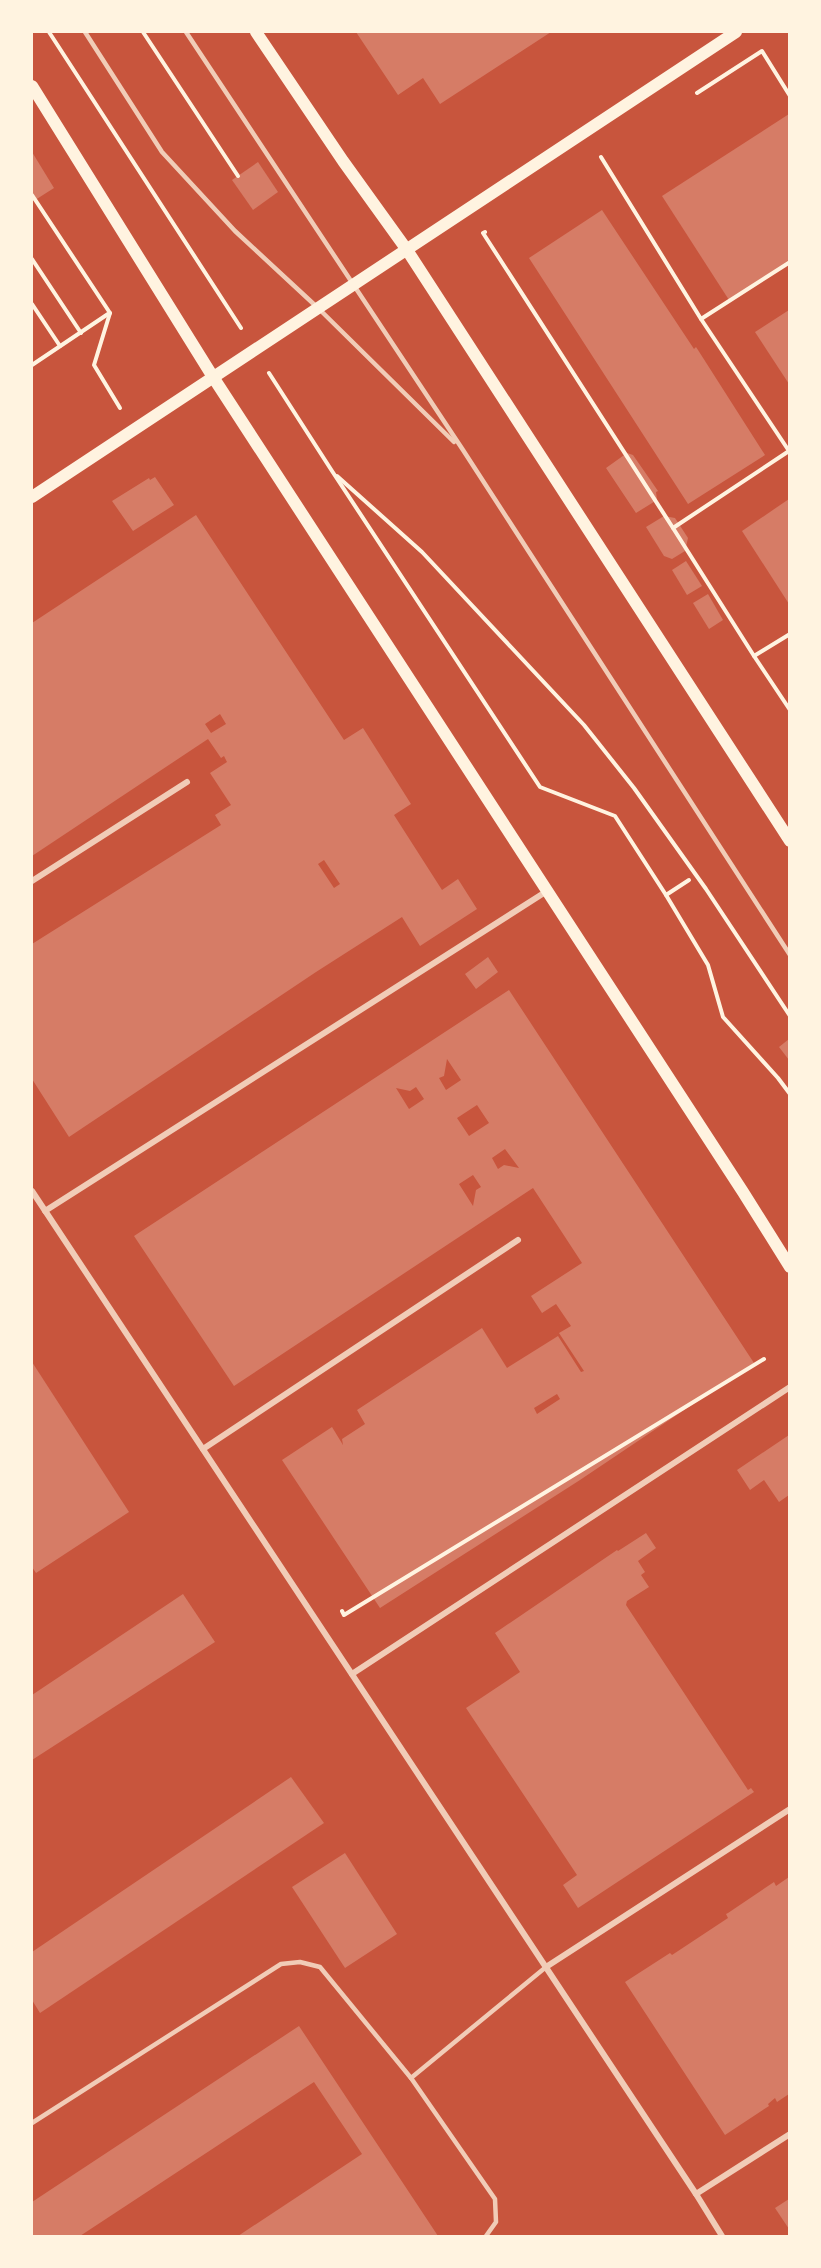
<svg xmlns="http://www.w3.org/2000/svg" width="821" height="2268" font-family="'Nunito Sans',sans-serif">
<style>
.building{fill:#d67c66;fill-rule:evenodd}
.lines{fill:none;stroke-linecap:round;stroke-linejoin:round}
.path{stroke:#fff3e0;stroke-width:4}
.service{stroke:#f1ccb7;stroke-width:4.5}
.minor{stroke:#f1ccb7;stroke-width:6}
.secondary{stroke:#fff3e0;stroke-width:12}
</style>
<rect width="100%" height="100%" fill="#c8553d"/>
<g class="building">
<path d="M 356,32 L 551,32 L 440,104 L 423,78 L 398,95 Z"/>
<path d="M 789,114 L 789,260 L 729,300 L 662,196 Z"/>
<path d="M 32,152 L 54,188 L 32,202 Z"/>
<path d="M 258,162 L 278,192 L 253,210 L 232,180 Z"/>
<path d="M 602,210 L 694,349 L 696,347 L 698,350 L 765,455 L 688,504 L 529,258 Z"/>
<path d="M 789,310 L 789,384 L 755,332 Z"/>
<path d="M 627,453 L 633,455 L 658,491 L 656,492 L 657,500 L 636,513 L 606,468 Z"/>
<path d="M 155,477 L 174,505 L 133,531 L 112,501 L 149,478 L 150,480 Z"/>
<path d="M 789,499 L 789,604 L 742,531 Z"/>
<path d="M 196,515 L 344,740 L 363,728 L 411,804 L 394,815 L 442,890 L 458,879 L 477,909 L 420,946 L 402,917 L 316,972 L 69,1137 L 32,1079 L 32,944 L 221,825 L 215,815 L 231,805 L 210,773 L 227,762 L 224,756 L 221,758 L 208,739 L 32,856 L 32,623 ZM 220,714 L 226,724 L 211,733 L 205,724 ZM 324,860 L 340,884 L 334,888 L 318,864 Z"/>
<path d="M 664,516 L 675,518 L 688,538 L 685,551 L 672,559 L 664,556 L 646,527 Z"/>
<path d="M 686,561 L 702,586 L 687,595 L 672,570 Z"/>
<path d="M 708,594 L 723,620 L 709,629 L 693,603 Z"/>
<path d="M 488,957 L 498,972 L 476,989 L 465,974 Z"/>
<path d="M 509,990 L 754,1363 L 580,1480 L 380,1608 L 282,1460 L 332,1427 L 343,1445 L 342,1439 L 365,1424 L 357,1410 L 482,1328 L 507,1368 L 558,1336 L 581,1372 L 584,1371 L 559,1333 L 571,1326 L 556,1304 L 542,1313 L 531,1296 L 582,1263 L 533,1188 L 234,1386 L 134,1236 ZM 447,1059 L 461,1080 L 446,1090 L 439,1078 L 444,1076 ZM 416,1087 L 424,1099 L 409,1109 L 396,1088 L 410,1091 ZM 477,1105 L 489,1123 L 469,1136 L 457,1118 ZM 505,1149 L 519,1168 L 504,1165 L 498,1169 L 492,1158 ZM 473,1175 L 481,1187 L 476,1190 L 473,1206 L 459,1184 ZM 557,1394 L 560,1399 L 537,1414 L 534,1408 Z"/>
<path d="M 789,1039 L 789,1060 L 779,1047 Z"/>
<path d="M 32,1362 L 129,1512 L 36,1573 L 32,1567 Z"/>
<path d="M 789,1435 L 789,1495 L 779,1502 L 764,1480 L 750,1490 L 737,1470 Z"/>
<path d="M 646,1533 L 656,1548 L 638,1561 L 645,1572 L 641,1575 L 649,1587 L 627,1601 L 626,1605 L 748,1790 L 751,1788 L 754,1792 L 578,1908 L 563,1885 L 577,1875 L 466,1708 L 520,1672 L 495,1633 L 617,1550 L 618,1551 Z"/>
<path d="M 183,1594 L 215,1642 L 32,1760 L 32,1695 Z"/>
<path d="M 291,1777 L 324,1823 L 40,2013 L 32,2000 L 32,1952 Z"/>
<path d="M 345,1853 L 397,1934 L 345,1968 L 292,1887 Z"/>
<path d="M 789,1877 L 789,2094 L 777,2102 L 775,2098 L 768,2104 L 769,2106 L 725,2135 L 625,1982 L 670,1953 L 672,1955 L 728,1918 L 726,1914 L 728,1913 L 774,1882 L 776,1886 Z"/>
<path d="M 299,2026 L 438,2236 L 238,2236 L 362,2154 L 314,2082 L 80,2236 L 32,2236 L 32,2202 Z"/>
<path d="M 789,2199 L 789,2229 L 775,2208 Z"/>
</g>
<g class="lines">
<g class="path">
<path d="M 49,32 L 241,328"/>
<path d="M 143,32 L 238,176"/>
<path d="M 697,93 L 762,51 L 790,96"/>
<path d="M 601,157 L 701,319 L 789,451"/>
<path d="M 32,195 L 110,313"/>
<path d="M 485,232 L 483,233 L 673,528"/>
<path d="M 32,259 L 81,333"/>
<path d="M 32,304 L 60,346"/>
<path d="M 110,313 L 94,365 L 120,408"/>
<path d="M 701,319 L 790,262"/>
<path d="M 32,365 L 108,314"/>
<path d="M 269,373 L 332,471 L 540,787 L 615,816 L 666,895 L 708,965 L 723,1017 L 778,1078 L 790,1094"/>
<path d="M 337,476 L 422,552 L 584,725 L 634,788 L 706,889 L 790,1016"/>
<path d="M 790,634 L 754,656 L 790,710"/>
<path d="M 754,656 L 673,528 L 789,451"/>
<path d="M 666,895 L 689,880"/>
<path d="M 342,1611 L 344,1615 L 764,1359"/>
</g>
<g class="service">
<path d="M 85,32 L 162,152 L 235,231 L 318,308 L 454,442"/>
<path d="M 186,32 L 463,450 L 790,955"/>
<path d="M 411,2078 L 546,1967"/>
<path d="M 32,2123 L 281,1964 L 300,1962 L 320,1967 L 411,2078 L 495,2199 L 496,2222 L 486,2236"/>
</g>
<g class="minor">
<path d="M 32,881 L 187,782"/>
<path d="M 32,1191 L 696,2194 L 722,2236"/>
<path d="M 45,1211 L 547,891"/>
<path d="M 203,1449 L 518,1240"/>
<path d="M 352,1674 L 790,1387"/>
<path d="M 546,1967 L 790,1809"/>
<path d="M 696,2194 L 790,2134"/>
</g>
<g class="secondary">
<path d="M 256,32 L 343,161 L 407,250 L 790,841"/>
<path d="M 32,86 L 213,377 L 743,1192 L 790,1267"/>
<path d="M 32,497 L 736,32"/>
</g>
</g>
<rect width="821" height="2268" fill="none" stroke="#fff3e0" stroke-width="66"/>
</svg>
